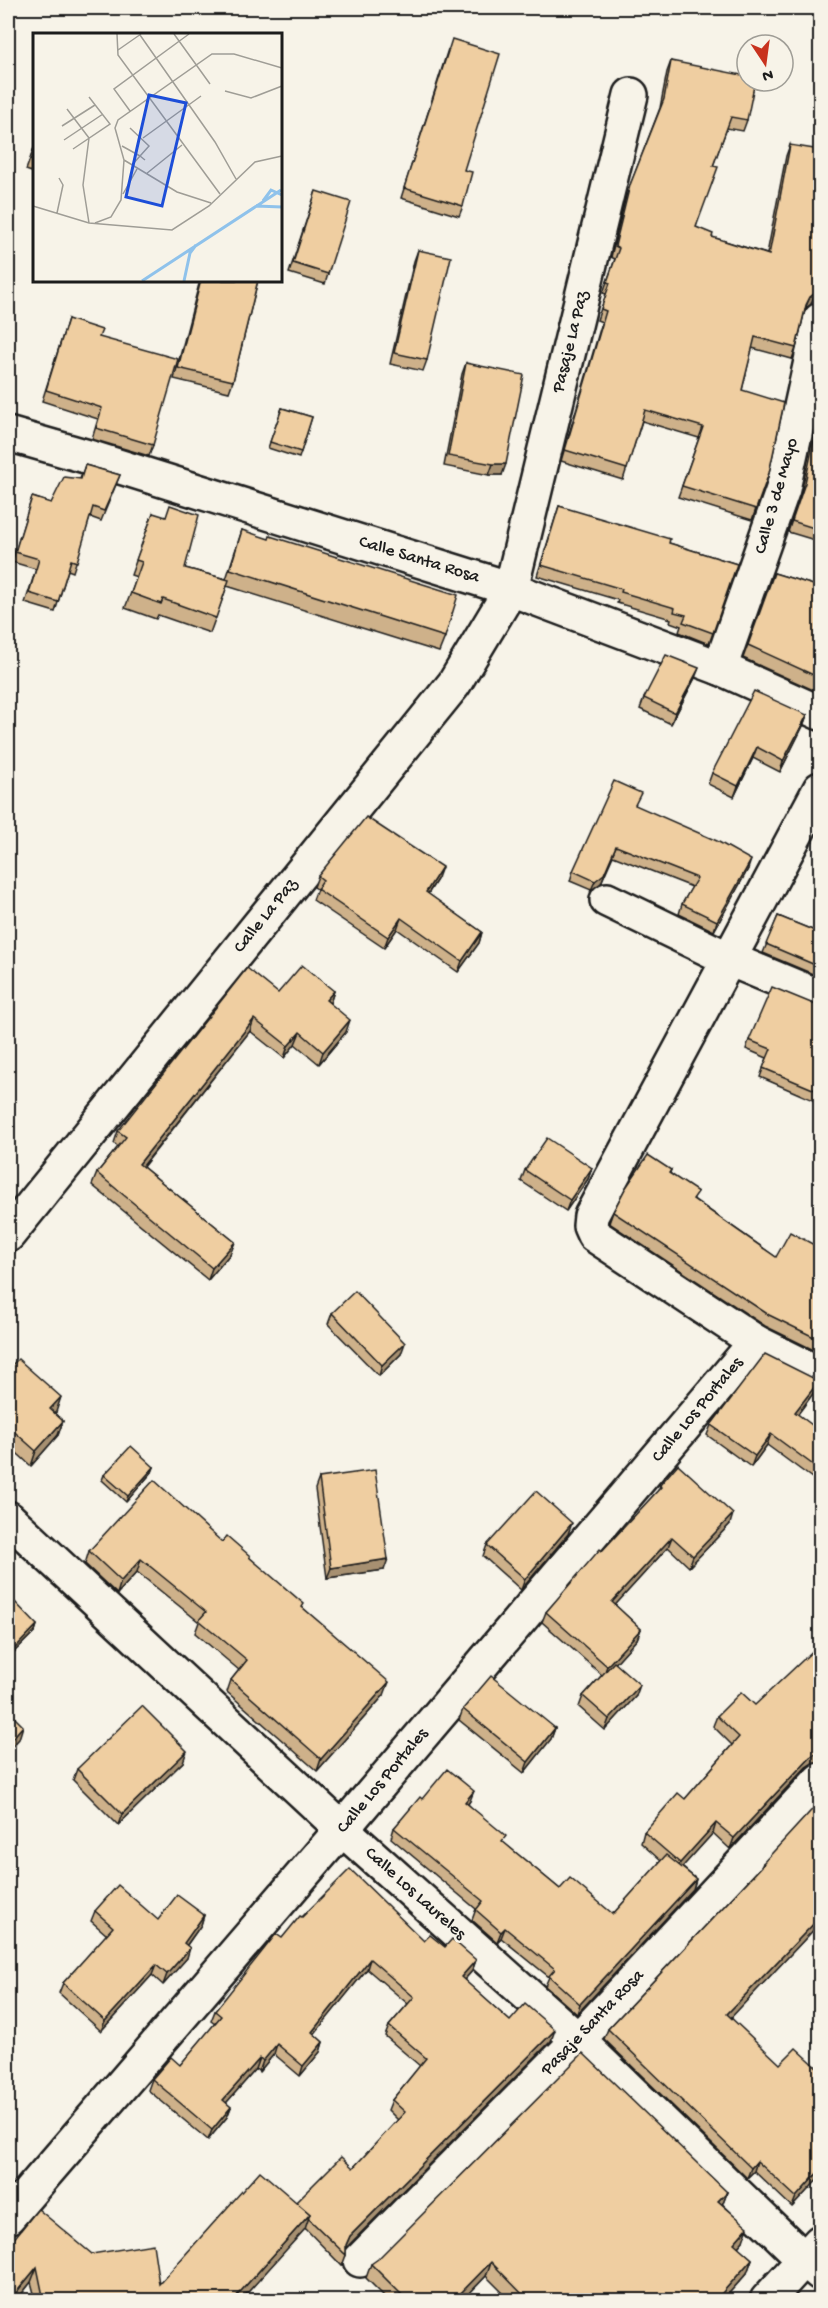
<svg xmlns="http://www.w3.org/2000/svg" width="828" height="2308" font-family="'Gochi Hand',sans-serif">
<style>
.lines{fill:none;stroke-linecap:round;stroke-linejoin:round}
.minor-casing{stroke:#1c1c1c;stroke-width:38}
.minor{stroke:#f7f3e8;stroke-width:33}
.wall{fill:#ceb18a;stroke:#1c1c1c;stroke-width:1.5}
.shaded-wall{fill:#a79071;stroke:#1c1c1c;stroke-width:1.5}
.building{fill:#efcea1;stroke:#1c1c1c;stroke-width:1.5}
.labels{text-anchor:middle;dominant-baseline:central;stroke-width:5;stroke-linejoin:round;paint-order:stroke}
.street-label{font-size:18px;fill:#1c1c1c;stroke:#f7f3e8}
.inset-river{fill:none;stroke:#8fc2eb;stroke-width:3}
.inset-road{fill:none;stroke:#9f9d96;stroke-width:1.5}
.view{fill:#1d4ed8;fill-opacity:0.15;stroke:#1d4ed8;stroke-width:3}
.inset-edge{fill:none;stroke:#1c1c1c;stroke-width:3}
</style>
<rect width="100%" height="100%" fill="#f7f3e8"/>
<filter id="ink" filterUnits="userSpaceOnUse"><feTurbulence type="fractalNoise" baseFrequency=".0167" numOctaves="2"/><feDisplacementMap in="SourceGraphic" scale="12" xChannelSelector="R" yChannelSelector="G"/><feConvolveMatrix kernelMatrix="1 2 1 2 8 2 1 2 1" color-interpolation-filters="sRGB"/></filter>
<g filter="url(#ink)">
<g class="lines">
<g class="minor-casing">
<g id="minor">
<path d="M 8,434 L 92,458 L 511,589 L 720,668 L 820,713"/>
<path d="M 720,668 L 783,489 L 820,320"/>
<path d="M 607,900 L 729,959 L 820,789"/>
<path d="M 820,997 L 729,959 L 591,1216 L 590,1226 L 594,1235 L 756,1342 L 820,1374"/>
<path d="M 8,1235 L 454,684 L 511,589 L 631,95"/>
<path d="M 8,1518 L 342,1829 L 578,2040 L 804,2259 L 820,2273"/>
<path d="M 8,2217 L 342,1829 L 756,1342"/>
<path d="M 360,2260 L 578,2040 L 820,1780"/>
<path d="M 767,2300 L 820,2242"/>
</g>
</g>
<use href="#minor" class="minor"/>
</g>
<g class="wall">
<path d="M 448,49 L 464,170 L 463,206 L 459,216 L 401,198 Z"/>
<path d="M 671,61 L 747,120 L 743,131 L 727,128 L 713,166 L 696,227 L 712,237 L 767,254 L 786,156 L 790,145 L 815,293 L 811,304 L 806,308 L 805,310 L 796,348 L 792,359 L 752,348 L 742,390 L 769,473 L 752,520 L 678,497 L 699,438 L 642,421 L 623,480 L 561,461 L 602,322 L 597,320 L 606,294 L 603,293 L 615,259 L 611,257 L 626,196 L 660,108 L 667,72 Z"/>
<path d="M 34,148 L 34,173 L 26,170 Z"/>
<path d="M 316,191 L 328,274 L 325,284 L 289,273 Z"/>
<path d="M 418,250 L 427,360 L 423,371 L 390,364 L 414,261 Z"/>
<path d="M 200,280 L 258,280 L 233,381 L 229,392 L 174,379 Z"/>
<path d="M 68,319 L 153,445 L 149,456 L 92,439 L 98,419 L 42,401 Z"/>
<path d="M 466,363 L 502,475 L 489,475 L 444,466 L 462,374 Z"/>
<path d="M 820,405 L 820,534 L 818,541 L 788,532 L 801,493 Z"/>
<path d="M 282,408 L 312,417 L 299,458 L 268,448 Z"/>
<path d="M 85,465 L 120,475 L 101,521 L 90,517 L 73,572 L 68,570 L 55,612 L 25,603 L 36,569 L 12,562 L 32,497 L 51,503 L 80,479 Z"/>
<path d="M 559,506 L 669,543 L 737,564 L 709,644 L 679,632 L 681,626 L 670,622 L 671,619 L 617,603 L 618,600 L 537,576 Z"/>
<path d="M 153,513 L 185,568 L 226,579 L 242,530 L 445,637 L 439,652 L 227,586 L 210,633 L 158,615 L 156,619 L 125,608 L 137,577 L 131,575 Z"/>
<path d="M 774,573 L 820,587 L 820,693 L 743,658 Z"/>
<path d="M 695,678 L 671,724 L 640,709 L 644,698 Z"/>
<path d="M 807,715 L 803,726 L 780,772 L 753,758 L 734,797 L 708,784 L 712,773 Z"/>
<path d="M 636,806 L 748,869 L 714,931 L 679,914 L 682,904 L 692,887 L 613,856 L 601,883 L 591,890 L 570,881 L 573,871 Z"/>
<path d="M 318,876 L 438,878 L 428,894 L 482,932 L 479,943 L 458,972 L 397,929 L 384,948 L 313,900 L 317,889 L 314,887 Z"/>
<path d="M 778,916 L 820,933 L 820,977 L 763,953 Z"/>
<path d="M 334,991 L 330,1003 L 346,1032 L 319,1064 L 295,1044 L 284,1058 L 250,1031 L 143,1167 L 235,1242 L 230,1254 L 208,1280 L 92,1185 L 97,1173 L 118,1147 L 114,1143 L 118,1131 L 278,993 Z"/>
<path d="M 816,1005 L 820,1006 L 820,1103 L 760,1077 L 767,1058 L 746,1049 L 749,1040 Z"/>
<path d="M 592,1168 L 588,1179 L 566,1211 L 521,1181 L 525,1170 Z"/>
<path d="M 671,1170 L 670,1173 L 695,1200 L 776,1257 L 818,1247 L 820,1243 L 820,1353 L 765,1326 L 609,1223 L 613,1212 Z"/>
<path d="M 332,1313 L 401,1354 L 379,1376 L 328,1324 Z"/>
<path d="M 8,1363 L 56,1412 L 54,1413 L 63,1421 L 58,1435 L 31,1466 L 8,1445 Z"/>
<path d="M 815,1391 L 798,1414 L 820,1466 L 812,1478 L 767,1445 L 751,1467 L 707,1435 L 711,1425 Z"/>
<path d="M 154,1467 L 152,1472 L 126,1502 L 102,1480 L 104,1475 Z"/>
<path d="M 319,1478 L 384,1570 L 327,1578 L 315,1489 Z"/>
<path d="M 660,1485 L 730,1524 L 689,1567 L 668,1547 L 615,1605 L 641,1629 L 637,1639 L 615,1663 L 636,1696 L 605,1730 L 579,1707 L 583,1696 L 602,1675 L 542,1622 L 546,1612 L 658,1491 Z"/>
<path d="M 568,1534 L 521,1590 L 483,1556 L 487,1545 Z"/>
<path d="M 222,1542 L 250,1556 L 249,1557 L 303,1608 L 384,1695 L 317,1771 L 227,1692 L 231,1680 L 239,1670 L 195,1633 L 199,1622 L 137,1572 L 117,1594 L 85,1564 L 89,1551 Z"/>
<path d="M 8,1608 L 37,1625 L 35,1631 L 12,1654 L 8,1650 Z"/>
<path d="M 463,1709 L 555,1728 L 551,1739 L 524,1773 L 459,1720 Z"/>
<path d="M 717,1716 L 814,1762 L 806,1767 L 730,1849 L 713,1833 L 682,1867 L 696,1879 L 693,1889 L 577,2014 L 545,1986 L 549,1977 L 501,1938 L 497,1942 L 472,1920 L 476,1909 L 391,1838 L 394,1828 L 422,1799 L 470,1801 L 468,1804 L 504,1843 L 560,1889 L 613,1914 L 661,1861 L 641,1843 L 644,1832 L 685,1799 L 732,1745 L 713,1726 Z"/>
<path d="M 183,1762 L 118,1825 L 73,1780 L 77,1769 Z"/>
<path d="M 763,1863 L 820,1923 L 731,2017 L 820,2177 L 792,2207 L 754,2171 L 747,2178 L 604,2039 L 608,2029 L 761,1867 Z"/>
<path d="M 95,1911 L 158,1920 L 204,1915 L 201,1925 L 187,1945 L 187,1958 L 163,1985 L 152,1975 L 101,2031 L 59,1993 L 63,1983 L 107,1935 L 91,1921 Z"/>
<path d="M 302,1917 L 424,1941 L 445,1947 L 476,1960 L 472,1971 L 464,1980 L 510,2021 L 551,2041 L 347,2247 L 346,2249 L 346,2255 L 342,2266 L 305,2228 L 240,2301 L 36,2301 L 31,2282 L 16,2301 L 8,2301 L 8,2246 L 92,2254 L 159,2284 L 353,2168 L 398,2120 L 388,2110 L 392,2100 L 420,2066 L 385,2036 L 389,2026 L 408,2004 L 367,1969 L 314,2034 L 323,2042 L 320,2052 L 300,2076 L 274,2054 L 259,2072 L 256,2069 L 226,2103 L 231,2107 L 227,2117 L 208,2140 L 148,2090 L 152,2079 L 180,2065 L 215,2024 L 211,2021 L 215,2011 Z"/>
<path d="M 727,2192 L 722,2205 L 743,2241 L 738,2247 L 752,2259 L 747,2273 L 722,2301 L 511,2301 L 486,2276 L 462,2301 L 389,2301 L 366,2278 L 371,2264 Z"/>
</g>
<g class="shaded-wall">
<path d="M 815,293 L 811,304 L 806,308 L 802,316 L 810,297 Z"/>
<path d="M 493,464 L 506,464 L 502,475 L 489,475 Z"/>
<path d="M 699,668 L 695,678 L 671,724 L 675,713 Z"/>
<path d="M 807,715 L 803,726 L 780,772 L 783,761 Z"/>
<path d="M 757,747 L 753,758 L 734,797 L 738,786 Z"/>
<path d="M 616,846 L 601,883 L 591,890 L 595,881 Z"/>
<path d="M 751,860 L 748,869 L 714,931 L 717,921 Z"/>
<path d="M 442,867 L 438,878 L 422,903 L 426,892 Z"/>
<path d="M 401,918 L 397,929 L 384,948 L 388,937 Z"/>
<path d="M 482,932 L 479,943 L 458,972 L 462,961 Z"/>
<path d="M 334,991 L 330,1003 L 326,1000 Z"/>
<path d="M 254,1019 L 250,1031 L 135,1176 L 139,1164 Z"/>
<path d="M 350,1020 L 346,1032 L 319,1064 L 323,1052 Z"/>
<path d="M 300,1032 L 295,1044 L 284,1058 L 288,1046 Z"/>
<path d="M 592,1168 L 588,1179 L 566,1211 L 570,1200 Z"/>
<path d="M 235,1242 L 230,1254 L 208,1280 L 212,1268 Z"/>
<path d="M 405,1343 L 401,1354 L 379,1376 L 382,1365 Z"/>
<path d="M 819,1381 L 815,1391 L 791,1423 L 795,1412 Z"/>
<path d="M 61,1397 L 56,1412 L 45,1424 L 50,1409 Z"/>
<path d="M 63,1421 L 58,1435 L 31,1466 L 36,1451 Z"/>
<path d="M 771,1434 L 767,1445 L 751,1467 L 755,1456 Z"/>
<path d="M 820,1461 L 820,1466 L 812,1478 L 816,1467 Z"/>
<path d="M 154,1467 L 152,1472 L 126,1502 L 128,1496 Z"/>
<path d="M 733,1514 L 730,1524 L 689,1567 L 693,1556 Z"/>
<path d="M 572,1523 L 568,1534 L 521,1590 L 525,1579 Z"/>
<path d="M 672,1537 L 668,1547 L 608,1613 L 612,1602 Z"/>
<path d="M 141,1559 L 137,1572 L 117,1594 L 121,1581 Z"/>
<path d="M 388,1559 L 384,1570 L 327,1578 L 331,1568 Z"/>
<path d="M 37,1625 L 35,1631 L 12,1654 L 14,1649 Z"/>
<path d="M 641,1629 L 637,1639 L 603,1677 L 607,1666 Z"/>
<path d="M 389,1682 L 384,1695 L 317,1771 L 321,1759 Z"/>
<path d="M 640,1685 L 636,1696 L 605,1730 L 609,1719 Z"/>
<path d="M 23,1726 L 19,1739 L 8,1751 L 8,1743 Z"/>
<path d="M 555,1728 L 551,1739 L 524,1773 L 528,1762 Z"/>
<path d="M 187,1751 L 183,1762 L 118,1825 L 122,1814 Z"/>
<path d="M 818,1752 L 820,1752 L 820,1762 L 814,1762 L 806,1767 L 730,1849 L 734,1838 L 810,1757 Z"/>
<path d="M 474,1791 L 470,1801 L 462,1812 L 465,1802 Z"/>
<path d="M 716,1823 L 713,1833 L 676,1874 L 680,1863 Z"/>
<path d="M 696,1879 L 693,1889 L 577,2014 L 580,2004 Z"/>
<path d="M 204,1915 L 201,1925 L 181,1953 L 184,1943 Z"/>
<path d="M 820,1917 L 820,1923 L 724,2025 L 727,2014 Z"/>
<path d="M 505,1928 L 501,1938 L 497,1942 L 501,1932 Z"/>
<path d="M 190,1948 L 187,1958 L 163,1985 L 167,1974 Z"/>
<path d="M 370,1959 L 367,1969 L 308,2042 L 312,2032 Z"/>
<path d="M 476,1960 L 472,1971 L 457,1988 L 461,1977 Z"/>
<path d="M 156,1965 L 152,1975 L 101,2031 L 105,2021 Z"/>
<path d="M 555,2030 L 551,2041 L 347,2247 L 343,2253 L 346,2245 L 350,2236 Z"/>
<path d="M 323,2042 L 320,2052 L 300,2076 L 303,2066 Z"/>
<path d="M 277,2044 L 274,2054 L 259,2072 L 263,2061 Z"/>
<path d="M 260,2058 L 256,2069 L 219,2111 L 223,2100 Z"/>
<path d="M 231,2107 L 227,2117 L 208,2140 L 212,2130 Z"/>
<path d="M 757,2161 L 754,2171 L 747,2178 L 751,2168 Z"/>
<path d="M 820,2170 L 820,2177 L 792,2207 L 796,2197 Z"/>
<path d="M 727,2192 L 722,2205 L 718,2201 Z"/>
<path d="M 310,2214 L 305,2229 L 240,2301 L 232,2301 Z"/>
<path d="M 748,2227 L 743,2241 L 729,2257 L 734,2243 Z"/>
<path d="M 752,2259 L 747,2273 L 722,2301 L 715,2301 Z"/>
<path d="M 491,2262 L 486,2276 L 462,2301 L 453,2301 Z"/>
<path d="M 37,2267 L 31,2282 L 16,2301 L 12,2301 L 14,2295 Z"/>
</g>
<g class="building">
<path d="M 452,39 L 500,54 L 464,170 L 472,172 L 463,206 L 404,188 Z"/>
<path d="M 671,61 L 747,76 L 747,81 L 755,81 L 747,120 L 731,117 L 713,166 L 718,167 L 696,227 L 713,234 L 712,237 L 769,255 L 790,145 L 820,150 L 820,275 L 815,293 L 810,297 L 806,305 L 796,348 L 755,337 L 742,390 L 784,403 L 769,473 L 756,509 L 682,486 L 703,427 L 645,410 L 627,469 L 565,450 L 606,311 L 601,309 L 610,283 L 607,282 L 619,248 L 615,246 L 630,185 L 664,99 Z"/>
<path d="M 34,148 L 34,161 L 30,160 Z"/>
<path d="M 316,191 L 351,202 L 328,274 L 293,263 Z"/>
<path d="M 418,250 L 451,257 L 427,360 L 394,353 Z"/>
<path d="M 201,280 L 258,280 L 233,381 L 178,368 Z"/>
<path d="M 68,319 L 102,330 L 99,337 L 178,359 L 153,445 L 96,428 L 102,408 L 46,390 Z"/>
<path d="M 466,363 L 524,375 L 506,464 L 493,464 L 448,456 Z"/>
<path d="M 282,408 L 312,417 L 301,452 L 270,442 Z"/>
<path d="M 820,412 L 820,530 L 792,521 L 805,483 Z"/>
<path d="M 85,465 L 120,475 L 104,511 L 93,507 L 77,562 L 71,560 L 58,602 L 29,593 L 39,559 L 15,552 L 32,497 L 51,503 L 64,477 L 81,479 Z"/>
<path d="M 170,505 L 199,515 L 185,568 L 229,580 L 216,618 L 163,599 L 161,604 L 131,593 L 142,562 L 136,560 L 153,513 L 166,517 Z"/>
<path d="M 559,506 L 670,539 L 669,543 L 737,564 L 713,633 L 683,622 L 686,615 L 674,612 L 675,608 L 621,592 L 622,589 L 541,565 Z"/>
<path d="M 242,530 L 269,539 L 270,536 L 458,595 L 445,637 L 230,569 Z"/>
<path d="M 774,573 L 820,587 L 820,678 L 748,645 Z"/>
<path d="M 666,655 L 699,668 L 675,713 L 644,698 Z"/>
<path d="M 754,691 L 807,715 L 783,761 L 757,747 L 738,786 L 712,773 Z"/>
<path d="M 614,781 L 641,793 L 635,805 L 717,841 L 751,860 L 717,921 L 682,904 L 697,878 L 616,846 L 604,874 L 595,881 L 573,871 Z"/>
<path d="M 366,817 L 442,867 L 426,892 L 482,932 L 462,961 L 401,918 L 388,937 L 317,889 L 323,880 L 318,876 Z"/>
<path d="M 778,916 L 820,933 L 820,967 L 766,944 Z"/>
<path d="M 302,965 L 334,991 L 326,1000 L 350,1020 L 323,1052 L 300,1032 L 288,1046 L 254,1019 L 139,1164 L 235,1242 L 212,1268 L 97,1173 L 126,1137 L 118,1131 L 247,968 L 278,993 Z"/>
<path d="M 772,987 L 816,1005 L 820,1006 L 820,1092 L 763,1068 L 771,1049 L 749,1040 Z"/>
<path d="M 547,1138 L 592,1168 L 570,1200 L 525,1170 Z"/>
<path d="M 648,1155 L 671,1170 L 669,1173 L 698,1192 L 693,1199 L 776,1257 L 790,1232 L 818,1247 L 820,1243 L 820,1340 L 769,1315 L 613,1212 L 625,1189 Z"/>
<path d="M 355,1291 L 405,1343 L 382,1365 L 332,1313 Z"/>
<path d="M 765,1354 L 819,1381 L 795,1412 L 820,1431 L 820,1461 L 816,1467 L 771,1434 L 755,1456 L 711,1425 Z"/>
<path d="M 18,1359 L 61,1397 L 50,1409 L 63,1421 L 36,1451 L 8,1426 L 8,1363 L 11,1366 Z"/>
<path d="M 131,1446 L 154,1467 L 128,1496 L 104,1475 Z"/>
<path d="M 678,1464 L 733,1514 L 693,1556 L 672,1537 L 612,1602 L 641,1629 L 607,1666 L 546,1612 L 600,1549 L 602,1551 L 661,1487 L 660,1485 Z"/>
<path d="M 375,1470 L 388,1559 L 331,1568 L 319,1478 Z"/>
<path d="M 154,1480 L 222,1542 L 227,1536 L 250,1556 L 249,1557 L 304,1604 L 302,1607 L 389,1682 L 321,1759 L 231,1680 L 247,1660 L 199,1620 L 206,1612 L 141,1559 L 121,1581 L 89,1551 Z"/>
<path d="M 536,1491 L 572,1523 L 525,1579 L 487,1545 Z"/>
<path d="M 14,1601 L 37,1625 L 14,1649 L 8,1642 L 8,1608 Z"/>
<path d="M 820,1644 L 820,1752 L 818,1752 L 810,1757 L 734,1838 L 716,1823 L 680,1863 L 644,1832 L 678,1793 L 685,1799 L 739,1737 L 717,1716 L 741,1692 L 755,1705 Z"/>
<path d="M 614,1662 L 640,1685 L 609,1719 L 583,1696 Z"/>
<path d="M 491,1676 L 555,1728 L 528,1762 L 463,1709 Z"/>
<path d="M 142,1706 L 187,1751 L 122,1814 L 77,1769 Z"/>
<path d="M 8,1711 L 23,1726 L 8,1743 Z"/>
<path d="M 447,1769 L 474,1791 L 465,1802 L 506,1836 L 502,1841 L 560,1889 L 570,1878 L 613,1914 L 666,1855 L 696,1879 L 580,2004 L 549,1976 L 555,1969 L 505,1928 L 501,1932 L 476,1910 L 483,1901 L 394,1828 L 420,1797 L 422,1799 Z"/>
<path d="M 820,1801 L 820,1917 L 727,2014 L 780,2064 L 796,2048 L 820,2070 L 820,2170 L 796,2197 L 757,2161 L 751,2168 L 608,2029 L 764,1864 L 763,1863 Z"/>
<path d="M 350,1869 L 424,1941 L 430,1935 L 445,1947 L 452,1939 L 476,1960 L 461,1977 L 510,2021 L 525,2004 L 555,2030 L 350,2236 L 346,2245 L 346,2255 L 308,2218 L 310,2214 L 296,2202 L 341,2157 L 353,2168 L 405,2112 L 392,2100 L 426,2058 L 389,2026 L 414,1997 L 370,1959 L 312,2032 L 323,2042 L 303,2066 L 277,2044 L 263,2061 L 260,2058 L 223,2100 L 231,2107 L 212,2130 L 152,2079 L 171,2057 L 180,2065 L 221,2016 L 215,2011 L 276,1934 L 282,1938 L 300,1916 L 302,1917 Z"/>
<path d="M 118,1885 L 158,1920 L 177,1895 L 204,1915 L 184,1943 L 190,1948 L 167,1974 L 156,1965 L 105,2021 L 63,1983 L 113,1927 L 95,1911 Z"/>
<path d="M 583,2053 L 727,2192 L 718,2201 L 748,2227 L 734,2243 L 752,2259 L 715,2301 L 529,2301 L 491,2262 L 453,2301 L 408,2301 L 371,2264 L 378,2259 Z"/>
<path d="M 260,2171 L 310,2214 L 232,2301 L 44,2301 L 37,2267 L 14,2295 L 8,2289 L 8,2246 L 38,2209 L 92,2254 L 153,2244 L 159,2284 Z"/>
</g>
</g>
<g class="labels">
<g class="street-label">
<text transform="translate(571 342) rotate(-76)">Pasaje La Paz</text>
<text transform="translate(777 496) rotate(-74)">Calle 3 de Mayo</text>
<text transform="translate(419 560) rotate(17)">Calle Santa Rosa</text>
<text transform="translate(266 916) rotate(-51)">Calle La Paz</text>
<text transform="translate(698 1410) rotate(-50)">Calle Los Portales</text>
<text transform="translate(383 1781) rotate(-50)">Calle Los Portales</text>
<text transform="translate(415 1894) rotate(42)">Calle Los Laureles</text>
<text transform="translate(593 2023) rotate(-46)">Pasaje Santa Rosa</text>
</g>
</g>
<g transform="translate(33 33)">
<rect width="249" height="249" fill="#f7f3e8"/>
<path class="inset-river" d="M 230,168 L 238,157 L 249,162M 223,173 L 249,174M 109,248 L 248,157M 151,248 L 157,220 L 163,212"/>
<path class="inset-road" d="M 84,1 L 85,22 L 187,161M 141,1 L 177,51M 107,2 L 182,109 L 203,146M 85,17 L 108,1M 192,58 L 218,65 L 249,53M 34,76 L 56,105M 97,78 L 81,56 L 156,1M 29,93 L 62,72M 110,105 L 168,63M 31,107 L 70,81M 89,113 L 107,123 L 116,113 L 97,95M 40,116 L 77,91 L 56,64M 91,127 L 144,159 L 178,170M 99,132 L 107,123 L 112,127M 113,141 L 149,112M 90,161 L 104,136M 0,173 L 56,190 L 139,197 L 176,173 L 222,129 L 249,123M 24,180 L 30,152 L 26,145M 56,190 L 50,152 L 56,105M 62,190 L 78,184 L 88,167 L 91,127 L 82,95 L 85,87 L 179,21 L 201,21 L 249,35"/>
<path class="view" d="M 116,62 L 153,70 L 129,173 L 93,164 Z"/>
<rect width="249" height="249" class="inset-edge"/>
</g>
<rect width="828" height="2308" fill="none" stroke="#f7f3e8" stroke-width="30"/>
<rect x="15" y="15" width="798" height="2278" fill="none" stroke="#1c1c1c" stroke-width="2" filter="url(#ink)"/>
<g transform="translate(765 63) rotate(167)"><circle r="28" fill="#f7f3e8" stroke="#9f9d96" stroke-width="1.5"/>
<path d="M0-4.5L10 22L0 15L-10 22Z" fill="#c8321e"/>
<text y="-9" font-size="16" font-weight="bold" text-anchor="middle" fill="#1c1c1c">N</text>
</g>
</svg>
